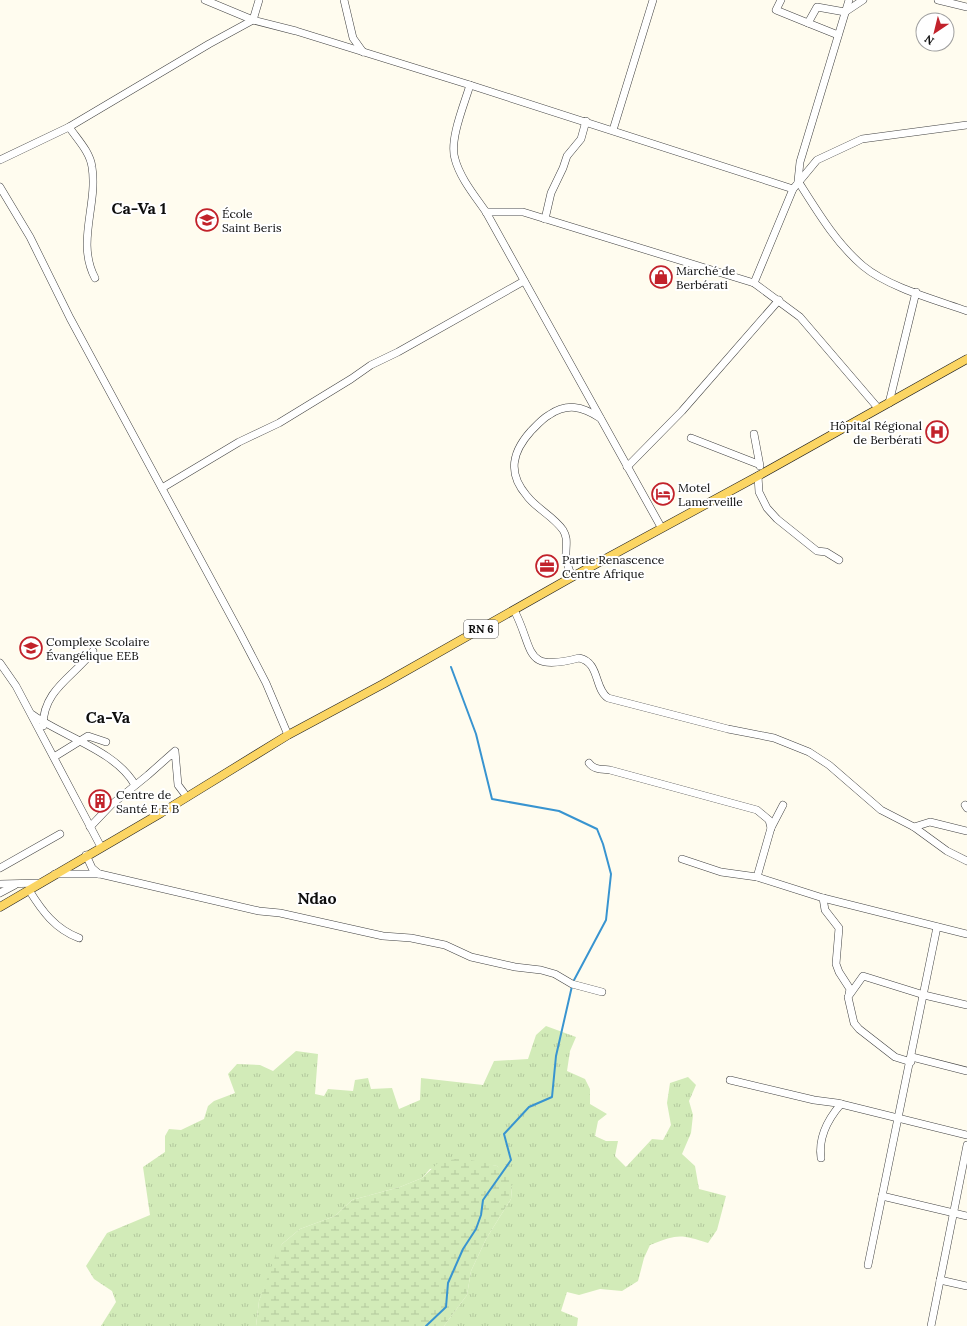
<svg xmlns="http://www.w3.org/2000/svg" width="967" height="1326" font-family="Lora,serif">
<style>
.grass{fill:url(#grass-tufts)}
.wetland{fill:url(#wetland-marsh)}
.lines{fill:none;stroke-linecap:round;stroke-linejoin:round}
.stream{stroke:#3894d0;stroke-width:2}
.minor-casing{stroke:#414141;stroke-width:8}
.major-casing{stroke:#1f1f1f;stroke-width:9}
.minor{stroke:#fff;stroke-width:7}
.major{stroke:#fbd563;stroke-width:8}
.labels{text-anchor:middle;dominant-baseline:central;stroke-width:4;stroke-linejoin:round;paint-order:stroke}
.shield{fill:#fff;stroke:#565656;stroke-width:1}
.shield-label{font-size:11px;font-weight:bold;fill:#0e0e0e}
.poi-label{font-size:12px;fill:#0e0e0e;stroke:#fff;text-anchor:start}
.district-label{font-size:16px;font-weight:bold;fill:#0e0e0e;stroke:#fff}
</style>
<defs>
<pattern id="grass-tufts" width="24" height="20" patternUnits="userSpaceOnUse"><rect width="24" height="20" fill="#d2ebb8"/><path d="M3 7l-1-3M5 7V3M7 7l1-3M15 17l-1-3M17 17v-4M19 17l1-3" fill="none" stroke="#b3c89d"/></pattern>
<pattern id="wetland-marsh" width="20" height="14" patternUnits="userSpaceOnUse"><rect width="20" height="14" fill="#d2ebb8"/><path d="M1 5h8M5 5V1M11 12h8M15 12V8" fill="none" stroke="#b3c89d"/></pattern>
</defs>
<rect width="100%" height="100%" fill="#fffcef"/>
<path class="grass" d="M 546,1026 L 576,1037 L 570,1051 L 567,1071 L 585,1079 L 590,1089 L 590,1104 L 607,1114 L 598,1121 L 595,1136 L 606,1141 L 618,1141 L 615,1156 L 626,1167 L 652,1139 L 663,1140 L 671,1125 L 667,1103 L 670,1083 L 688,1077 L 696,1085 L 689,1101 L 693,1115 L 691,1133 L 682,1154 L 695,1166 L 699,1189 L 726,1196 L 717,1230 L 708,1243 C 680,1234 678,1234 650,1245 L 644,1258 L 638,1281 L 622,1291 L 600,1289 L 579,1295 L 567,1292 L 561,1311 L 578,1318 L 577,1326 L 444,1326 L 467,1295 L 471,1271 L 486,1239 L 511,1199 L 512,1187 L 497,1166 L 484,1164 L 430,1169 L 422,1178 L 400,1187 L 352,1200 L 335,1216 L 300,1229 L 282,1244 L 259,1301 L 256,1326 L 101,1326 L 116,1302 L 112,1291 L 94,1279 L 86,1266 L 107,1233 L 150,1215 L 143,1167 L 165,1152 L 165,1136 L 169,1129 L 181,1130 L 204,1119 L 208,1106 L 214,1101 L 235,1093 L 228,1074 L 237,1064 L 260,1065 L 273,1071 L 296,1051 L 318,1054 L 315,1094 L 324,1096 L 328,1089 L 353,1091 L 355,1080 L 368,1078 L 371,1089 L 392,1088 L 399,1109 L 420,1100 L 421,1078 L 483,1085 L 494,1061 L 528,1059 L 536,1035 Z"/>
<path class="wetland" d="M 462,1158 L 497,1166 L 509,1177 L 512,1187 L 511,1199 L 486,1239 L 471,1271 L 467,1295 L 444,1326 L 256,1326 L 259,1301 L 276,1254 L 282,1244 L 300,1229 L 335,1216 L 352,1200 L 400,1187 L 422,1178 L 439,1162 Z"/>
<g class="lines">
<g class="stream">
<path d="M 451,667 L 476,734 L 492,799 L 559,811 L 597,829 L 603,844 L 611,874 L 606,920 L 573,982"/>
<path d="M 426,1326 L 446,1307 L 448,1283 L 463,1249 L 476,1229 L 481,1215 L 483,1200 L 511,1160 L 504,1134 L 529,1107 L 552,1097 L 556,1056 L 572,986"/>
</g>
<g class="minor-casing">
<g id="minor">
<path d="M 205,0 L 253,20 L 296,31 L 470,85 L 793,189"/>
<path d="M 344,0 L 353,38 L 363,52"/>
<path d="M 781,0 L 776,10 L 808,23"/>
<path d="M 849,0 L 800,162 L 798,181 C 817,211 836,243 863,266 C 888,287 936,300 967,311"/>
<path d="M 938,0 L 967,7"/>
<path d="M 838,35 L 808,23 L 817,7 L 845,12 L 863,0"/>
<path d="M 470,85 C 464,105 449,140 455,159 C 460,178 475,196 486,212 L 661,527"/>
<path d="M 69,127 C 78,140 90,152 92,167 C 98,205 76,242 95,278"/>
<path d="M 613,130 L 653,0"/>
<path d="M 0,160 L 69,127 L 209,44 L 253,20 L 259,0"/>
<path d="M 0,187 L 30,237 L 70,318 L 240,633 L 266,683 L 288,735"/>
<path d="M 486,212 L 523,212 L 754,283 L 800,317 L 878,408"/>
<path d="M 545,219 L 551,193 L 563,168 L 567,156 L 581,139 L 586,121"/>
<path d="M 754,283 L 793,189 L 817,160 L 862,139 L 967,125"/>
<path d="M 889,403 L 916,292"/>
<path d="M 754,434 L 760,466"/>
<path d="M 691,438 L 758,464"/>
<path d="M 627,467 L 682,411 L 779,300"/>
<path d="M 758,476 L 759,492 L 767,508 L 777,519 L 817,551 L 826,552 L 839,560"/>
<path d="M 162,488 L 239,442 L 279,423 L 351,379 L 371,365 L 398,352 L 524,281"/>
<path d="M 572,577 C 569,569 565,561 566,553 C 566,544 568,538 563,530 C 553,516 537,509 527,496 C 507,473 512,452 531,431 C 537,425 542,419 549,415 C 567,403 582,406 600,418"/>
<path d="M 514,610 C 535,650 522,673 579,658 C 600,662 594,689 608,698 L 728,729 L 774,738 L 809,752 L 829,765 L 881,810 L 914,827 L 947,851 L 967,861"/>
<path d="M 0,663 L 16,686 L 101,847"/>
<path d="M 33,715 C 64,737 116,751 135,785"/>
<path d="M 43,726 C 43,689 75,676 93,651"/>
<path d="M 54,757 L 88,736 L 106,742"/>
<path d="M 589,763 C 594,770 602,769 610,770 L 757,810 L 769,820 L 771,828"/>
<path d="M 965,805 L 967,808"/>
<path d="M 90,827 L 111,805 L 148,775 L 175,751 L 178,785 L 187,797"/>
<path d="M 914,827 L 930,822 L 967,831"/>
<path d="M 86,855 L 92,868 L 99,874"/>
<path d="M 682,859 L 721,872 L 757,877 L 823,898 L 967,934"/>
<path d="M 0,868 L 60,834"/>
<path d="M 55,874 L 100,874 L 259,911 L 280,913 L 383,936 L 411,938 L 445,945 L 471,957 L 515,967 L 541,970 L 555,974 L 572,984 L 602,992"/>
<path d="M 757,877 L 771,828 L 783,805"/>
<path d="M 0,884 L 41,883"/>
<path d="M 29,890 C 42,911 55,929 79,938"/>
<path d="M 0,893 L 15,885"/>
<path d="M 823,898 L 825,910 L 839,928 L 836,964 L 839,972 L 850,989 L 849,994"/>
<path d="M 912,1057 L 967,1071"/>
<path d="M 911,1062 L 895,1057 L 859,1029 L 854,1023 L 848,997 L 863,976 L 924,995 L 967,1005"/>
<path d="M 730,1080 L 814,1100 L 837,1103 L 967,1135"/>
<path d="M 821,1158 C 818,1137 828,1119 841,1104"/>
<path d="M 882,1196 L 967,1216"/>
<path d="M 868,1265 L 937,927"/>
<path d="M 940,1280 L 967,1286"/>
<path d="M 931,1326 L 967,1145"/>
</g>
</g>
<g class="major-casing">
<path id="major" d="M 0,907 L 161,813 L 288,735 L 383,684 L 572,577 L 758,476 L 967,359"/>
</g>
<use href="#minor" class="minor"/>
<use href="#major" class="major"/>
</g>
<defs>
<g id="school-ring" transform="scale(1.15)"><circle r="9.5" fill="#fff" stroke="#c2222b" stroke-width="1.5"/><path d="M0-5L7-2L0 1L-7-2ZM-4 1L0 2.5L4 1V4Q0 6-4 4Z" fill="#c2222b"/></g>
<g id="shop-ring" transform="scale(1.15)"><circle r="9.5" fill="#fff" stroke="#c2222b" stroke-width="1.5"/><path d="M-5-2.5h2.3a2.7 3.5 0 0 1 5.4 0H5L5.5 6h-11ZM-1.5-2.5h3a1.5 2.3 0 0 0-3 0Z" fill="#c2222b"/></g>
<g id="hospital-ring" transform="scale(1.15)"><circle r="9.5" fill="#fff" stroke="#c2222b" stroke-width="1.5"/><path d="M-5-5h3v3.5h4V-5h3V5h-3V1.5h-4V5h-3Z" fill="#c2222b"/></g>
<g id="hotel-ring" transform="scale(1.15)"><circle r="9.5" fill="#fff" stroke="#c2222b" stroke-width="1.5"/><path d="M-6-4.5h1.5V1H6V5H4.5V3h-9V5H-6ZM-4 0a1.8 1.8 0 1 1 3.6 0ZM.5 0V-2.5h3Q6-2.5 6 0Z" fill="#c2222b"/></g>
<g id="office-ring" transform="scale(1.15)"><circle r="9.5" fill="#fff" stroke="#c2222b" stroke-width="1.5"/><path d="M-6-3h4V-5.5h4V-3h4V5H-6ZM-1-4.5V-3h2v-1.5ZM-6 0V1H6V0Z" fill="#c2222b"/></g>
<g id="building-ring" transform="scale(1.15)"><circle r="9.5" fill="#fff" stroke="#c2222b" stroke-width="1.5"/><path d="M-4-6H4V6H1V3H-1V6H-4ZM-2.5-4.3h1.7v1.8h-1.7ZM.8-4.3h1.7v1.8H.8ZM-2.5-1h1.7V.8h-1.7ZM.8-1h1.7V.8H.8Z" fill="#c2222b"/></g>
</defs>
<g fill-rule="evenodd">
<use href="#school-ring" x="207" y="220"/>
<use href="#shop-ring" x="661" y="277"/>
<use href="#hospital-ring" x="937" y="432"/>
<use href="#hotel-ring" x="663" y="494"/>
<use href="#office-ring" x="547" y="566"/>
<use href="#school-ring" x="31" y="648"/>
<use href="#building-ring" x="100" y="801"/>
</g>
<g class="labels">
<rect class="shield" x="464" y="620" width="34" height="18" rx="3"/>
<g class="shield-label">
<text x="481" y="629">RN 6</text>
</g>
<g class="poi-label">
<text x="222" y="213">École<tspan x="222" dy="14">Saint Beris</tspan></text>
<text x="676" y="270">Marché de<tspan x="676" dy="14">Berbérati</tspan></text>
<text x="922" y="425" text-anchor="end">Hôpital Régional<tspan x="922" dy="14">de Berbérati</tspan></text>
<text x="678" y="487">Motel<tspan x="678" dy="14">Lamerveille</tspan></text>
<text x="562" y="559">Partie Renascence<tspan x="562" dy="14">Centre Afrique</tspan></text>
<text x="46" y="641">Complexe Scolaire<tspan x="46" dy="14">Évangélique EEB</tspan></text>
<text x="116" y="794">Centre de<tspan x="116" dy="14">Santé E E B</tspan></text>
</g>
<g class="district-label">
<text x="139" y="208">Ca-Va 1</text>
<text x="108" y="717">Ca-Va</text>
<text x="317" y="898">Ndao</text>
</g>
</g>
<g transform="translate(935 32) rotate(215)"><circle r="19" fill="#ffffff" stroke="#9f9f9f"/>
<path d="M0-3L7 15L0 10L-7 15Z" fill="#c2222b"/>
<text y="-6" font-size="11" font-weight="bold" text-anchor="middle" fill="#0e0e0e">N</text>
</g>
</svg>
